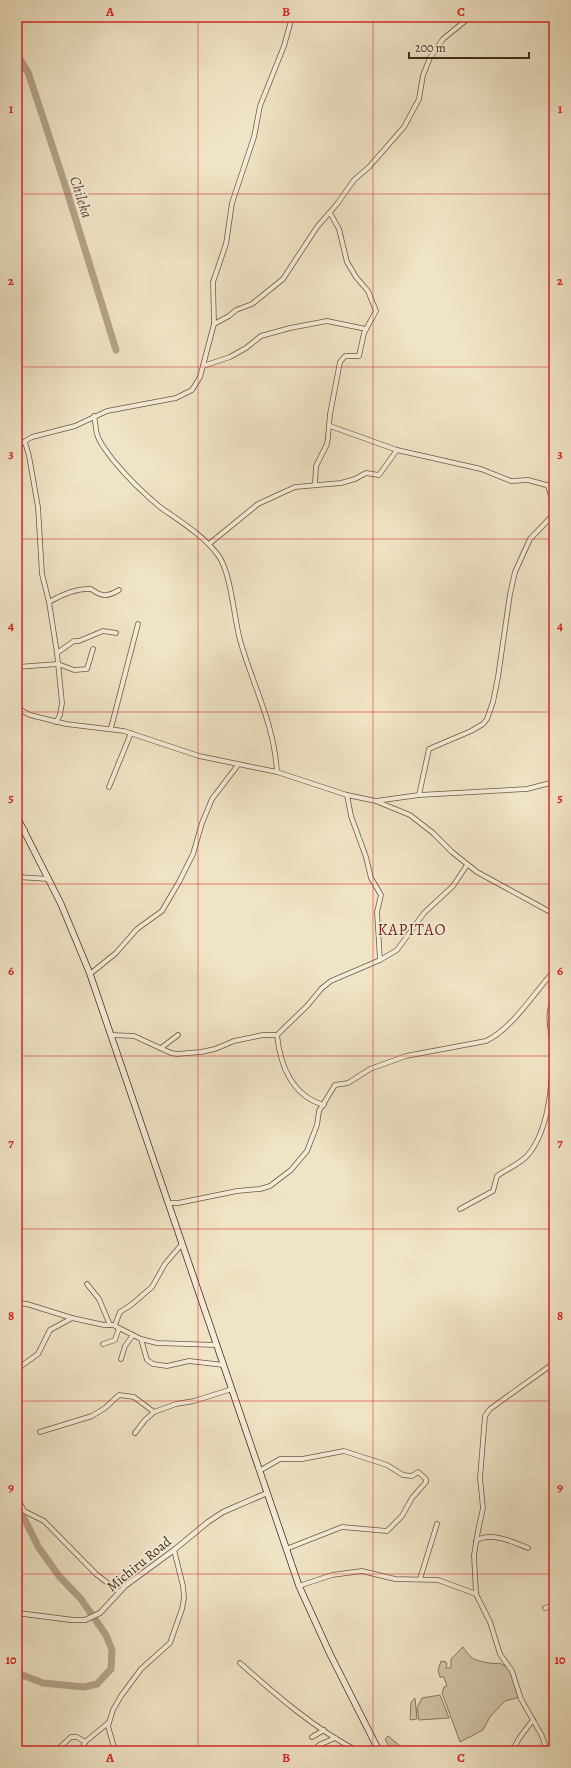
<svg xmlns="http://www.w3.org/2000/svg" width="571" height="1768" font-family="Alegreya,serif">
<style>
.green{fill:#d2c4a8;stroke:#8a765f}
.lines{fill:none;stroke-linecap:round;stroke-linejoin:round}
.river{stroke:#b4a48a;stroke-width:7}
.minor-casing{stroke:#6d5842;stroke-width:5.5}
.tertiary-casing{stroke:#6d5842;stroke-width:6}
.secondary-casing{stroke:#412916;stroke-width:7}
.minor{stroke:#f5edda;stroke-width:4}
.tertiary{stroke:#f5edda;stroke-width:4.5}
.secondary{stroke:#f5edda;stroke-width:5.5}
.grid{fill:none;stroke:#d62828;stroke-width:1;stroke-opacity:0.55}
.labels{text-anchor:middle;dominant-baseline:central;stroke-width:3.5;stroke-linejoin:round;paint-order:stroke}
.street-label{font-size:14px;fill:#412916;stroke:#f5edda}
.water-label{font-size:15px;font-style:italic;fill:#644e39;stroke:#f5edda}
.quarter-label{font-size:16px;letter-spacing:1px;fill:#7a1f14;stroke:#f5edda}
.neatline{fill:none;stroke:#d62828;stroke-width:1.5}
.grid-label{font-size:13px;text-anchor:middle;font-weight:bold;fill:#d62828}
</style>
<rect width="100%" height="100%" fill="#f0e4c6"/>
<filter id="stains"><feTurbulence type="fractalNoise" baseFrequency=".005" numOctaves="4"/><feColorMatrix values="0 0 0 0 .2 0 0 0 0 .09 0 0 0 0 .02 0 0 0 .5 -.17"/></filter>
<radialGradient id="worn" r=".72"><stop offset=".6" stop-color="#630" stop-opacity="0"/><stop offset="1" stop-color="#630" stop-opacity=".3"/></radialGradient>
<g class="green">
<path d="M 463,1647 C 465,1650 468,1654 471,1657 C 475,1661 494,1665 500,1663 L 510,1669 L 519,1694 L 517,1698 L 505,1701 L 490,1717 L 483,1730 L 460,1742 L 442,1693 L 444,1687 L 447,1686 L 444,1677 L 440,1677 L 438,1670 L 441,1661 L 446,1662 L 447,1664 L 446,1668 L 451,1668 L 451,1659 Z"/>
<path d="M 440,1695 L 449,1718 L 419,1720 L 417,1708 L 422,1698 Z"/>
<path d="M 415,1698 L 417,1719 L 410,1720 L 411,1702 Z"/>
<path d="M 388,1736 L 399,1745 L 403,1751 L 392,1751 L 385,1739 Z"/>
</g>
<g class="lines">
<g class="river">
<path d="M 17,55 L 28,72 L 66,188 L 116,350"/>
<path d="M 17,1510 L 25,1520 L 39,1548 L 59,1576 L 81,1599 L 106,1635 L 112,1650 L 111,1669 L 97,1684 L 84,1687 L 43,1683 L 17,1673"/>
</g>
<g class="minor-casing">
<g id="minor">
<path d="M 214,324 L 229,316 L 236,310 L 252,304 L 283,279 L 317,227 L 337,204 L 354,180 L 369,167 L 404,127 L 419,99 L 423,75 L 430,58 L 443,39 L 470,17"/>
<path d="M 203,366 L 230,357 L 246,348 L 261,336 L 290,328 L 327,321 L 366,329"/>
<path d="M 94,416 C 96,423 95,430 98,437 C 101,445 108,453 113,460 C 127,477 143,493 160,507 C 181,522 203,535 218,555 C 231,572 234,618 240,640 C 253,686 274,723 277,772"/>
<path d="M 330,426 L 397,450 L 481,469 L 511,481 L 528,480 L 554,487"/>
<path d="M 25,442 L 29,456 L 38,507 L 42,574 L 49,602 L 57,653 L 62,703 L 60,715 L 56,722"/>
<path d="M 17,446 L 32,437 L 75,426 L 107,411 L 176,398 L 192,390 L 200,377 L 214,324 L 213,282 L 226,244 L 232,203 L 254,137 L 260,106 L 284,46 L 292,17"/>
<path d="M 315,485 L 316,466 L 327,444 L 328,437 L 330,414 L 340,362 L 345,356 L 359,356 L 364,333 L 376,311 L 368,291 L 356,277 L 347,262 L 339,229 L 330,213"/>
<path d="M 548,486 L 554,506"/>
<path d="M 209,544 L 258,504 L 295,487 L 341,483 L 355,479 L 366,473 L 379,475 L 397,450"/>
<path d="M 49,602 C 61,595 77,588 91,589 C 102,597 107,597 119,590"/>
<path d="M 57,653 L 74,641 L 79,641 L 103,631 L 116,633"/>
<path d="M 17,667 L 58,664 L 74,670 L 87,669 L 93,649"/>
<path d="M 17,708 L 30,715 L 66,724 L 124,731 L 199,756 L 277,772 L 347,795 L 376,801 L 419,795 L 527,789 L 554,782"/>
<path d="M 111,728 L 138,624"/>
<path d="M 109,787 L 131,733"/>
<path d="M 347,795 L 351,816 L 366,857 L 371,878 L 381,895 L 377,912 L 380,960"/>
<path d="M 419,795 L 429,749 L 471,731 L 483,724 L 487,719 L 493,702 L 498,677 L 510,594 L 515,572 L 530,539 L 554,514"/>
<path d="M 378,802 L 410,815 L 433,833 L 452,852 L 477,872 L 554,914"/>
<path d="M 17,832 L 25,830"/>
<path d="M 17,877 L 49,879"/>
<path d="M 90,974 L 116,953 L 137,929 L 162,911 L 179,882 L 193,854 L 202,823 L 212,799 L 238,765"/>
<path d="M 111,1035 L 134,1036 L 171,1053 L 177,1054 L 201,1052 L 215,1049 L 234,1041 L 263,1035 L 277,1035 L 307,1006 L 322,988 L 331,981 L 380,960 L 397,950 L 424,913 L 453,886 L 467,865"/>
<path d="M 277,1035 C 280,1065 292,1096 324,1105"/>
<path d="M 161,1048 L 178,1035"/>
<path d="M 168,1203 L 178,1203 L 237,1191 L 260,1189 L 270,1186 L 291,1170 L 307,1151 L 317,1125 L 319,1111 L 335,1085 L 348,1083 L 370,1069 L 406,1056 L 486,1041 C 513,1028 533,994 554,971"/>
<path d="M 460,1209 L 493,1191 L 497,1176 C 507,1169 518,1165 527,1156 C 550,1130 553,1079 552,1046 C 552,1028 545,1017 554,998"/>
<path d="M 87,1284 L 99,1299 L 110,1325"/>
<path d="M 17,1303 L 27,1304 L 72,1318 L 104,1325 L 113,1325 L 141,1339 L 157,1343 L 217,1345"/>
<path d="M 115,1325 L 120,1312 L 131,1305 L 152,1287 L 165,1264 L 182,1244"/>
<path d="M 141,1339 L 147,1360 L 153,1364 L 167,1366 L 189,1361 L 224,1365"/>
<path d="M 103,1344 L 115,1340 L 119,1328"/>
<path d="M 121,1359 L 125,1346 L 133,1335"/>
<path d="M 17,1369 L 38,1354 L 50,1330 L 72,1318"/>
<path d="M 40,1432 L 92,1416 L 105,1408 L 119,1395 L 134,1397 L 154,1412 L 176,1404 L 194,1401 L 232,1389"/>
<path d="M 135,1433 L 145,1420 L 154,1412"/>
<path d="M 261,1470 L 280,1459 L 302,1459 L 344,1451 L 387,1465 L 403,1475 L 412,1476 L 418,1472 L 426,1479 L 426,1482 L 412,1498 L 402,1516 L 387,1531 L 342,1527 L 286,1549"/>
<path d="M 17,1497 L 24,1511 L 44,1521 L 96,1574 L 119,1592"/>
<path d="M 476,1541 C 489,1531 514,1542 528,1548"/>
<path d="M 420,1579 L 437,1524"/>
<path d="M 299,1586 L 332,1575 L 362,1571 L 395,1579 L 438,1580 L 476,1594"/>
<path d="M 545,1608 L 554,1605"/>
<path d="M 240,1663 C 275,1694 316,1730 358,1751"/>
<path d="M 312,1737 L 324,1730"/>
<path d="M 56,1751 L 71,1737 L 77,1737 L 85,1742"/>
<path d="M 81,1751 L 85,1742 L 108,1723"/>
<path d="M 115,1751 L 108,1726 L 113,1710 L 121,1696 L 141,1669 L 170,1643 L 182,1609 L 184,1598 L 183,1586 L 174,1550"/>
<path d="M 315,1751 L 319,1745 L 335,1738"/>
<path d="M 363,1751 L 377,1746"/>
<path d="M 512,1751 L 520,1737 L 533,1720"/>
<path d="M 547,1751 L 542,1736 L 521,1699 L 512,1671 L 500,1654 L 490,1622 L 476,1594 L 474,1555 L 478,1531 L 483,1508 L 480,1478 L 485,1416 L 490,1409 L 554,1363"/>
</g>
</g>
<g class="tertiary-casing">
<g id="tertiary">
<path d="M 17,325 L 18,334 L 17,352"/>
<path d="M 17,1613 L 72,1620 L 85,1620 L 100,1613 L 125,1586 L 174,1550 L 208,1522 L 223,1512 L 267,1493"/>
</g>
</g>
<g class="secondary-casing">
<path id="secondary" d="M 17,817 L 61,904 L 90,974 L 299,1586 L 330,1654 L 379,1751"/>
</g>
<use href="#minor" class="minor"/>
<use href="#tertiary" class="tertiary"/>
<use href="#secondary" class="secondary"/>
</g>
<path class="grid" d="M 198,17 L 198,1751M 373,17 L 373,1751M 17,194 L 554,194M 17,367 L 554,367M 17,539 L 554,539M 17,712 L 554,712M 17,884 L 554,884M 17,1056 L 554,1056M 17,1229 L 554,1229M 17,1401 L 554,1401M 17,1574 L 554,1574"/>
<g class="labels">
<g class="street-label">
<text transform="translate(139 1564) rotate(-39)">Michiru Road</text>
</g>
<g class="water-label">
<text transform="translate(81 197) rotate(72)">Chileka</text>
</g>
<g class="quarter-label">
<text x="412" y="930">KAPITAO</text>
</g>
</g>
<rect width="571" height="1768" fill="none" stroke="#f0e4c6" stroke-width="44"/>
<path d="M409 52v6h120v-6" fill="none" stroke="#412916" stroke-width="2"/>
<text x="415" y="52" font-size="12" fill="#412916" stroke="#f5edda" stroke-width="3" paint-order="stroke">200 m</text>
<rect x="22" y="22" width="527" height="1724" class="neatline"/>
<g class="grid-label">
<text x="110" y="16">A</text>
<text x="286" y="16">B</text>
<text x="461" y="16">C</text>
<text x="11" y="113">1</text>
<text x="560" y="113">1</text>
<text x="11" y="285">2</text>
<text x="560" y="285">2</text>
<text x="11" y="458">3</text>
<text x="560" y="458">3</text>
<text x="11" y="630">4</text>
<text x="560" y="630">4</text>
<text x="11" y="802">5</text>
<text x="560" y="802">5</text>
<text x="11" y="975">6</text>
<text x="560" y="975">6</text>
<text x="11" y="1147">7</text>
<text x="560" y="1147">7</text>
<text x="11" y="1320">8</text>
<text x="560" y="1320">8</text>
<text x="11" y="1492">9</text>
<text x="560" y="1492">9</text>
<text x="11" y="1664">10</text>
<text x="560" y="1664">10</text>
<text x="110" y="1762">A</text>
<text x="286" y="1762">B</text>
<text x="461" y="1762">C</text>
</g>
<rect width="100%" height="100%" filter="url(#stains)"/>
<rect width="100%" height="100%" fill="url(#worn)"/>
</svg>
